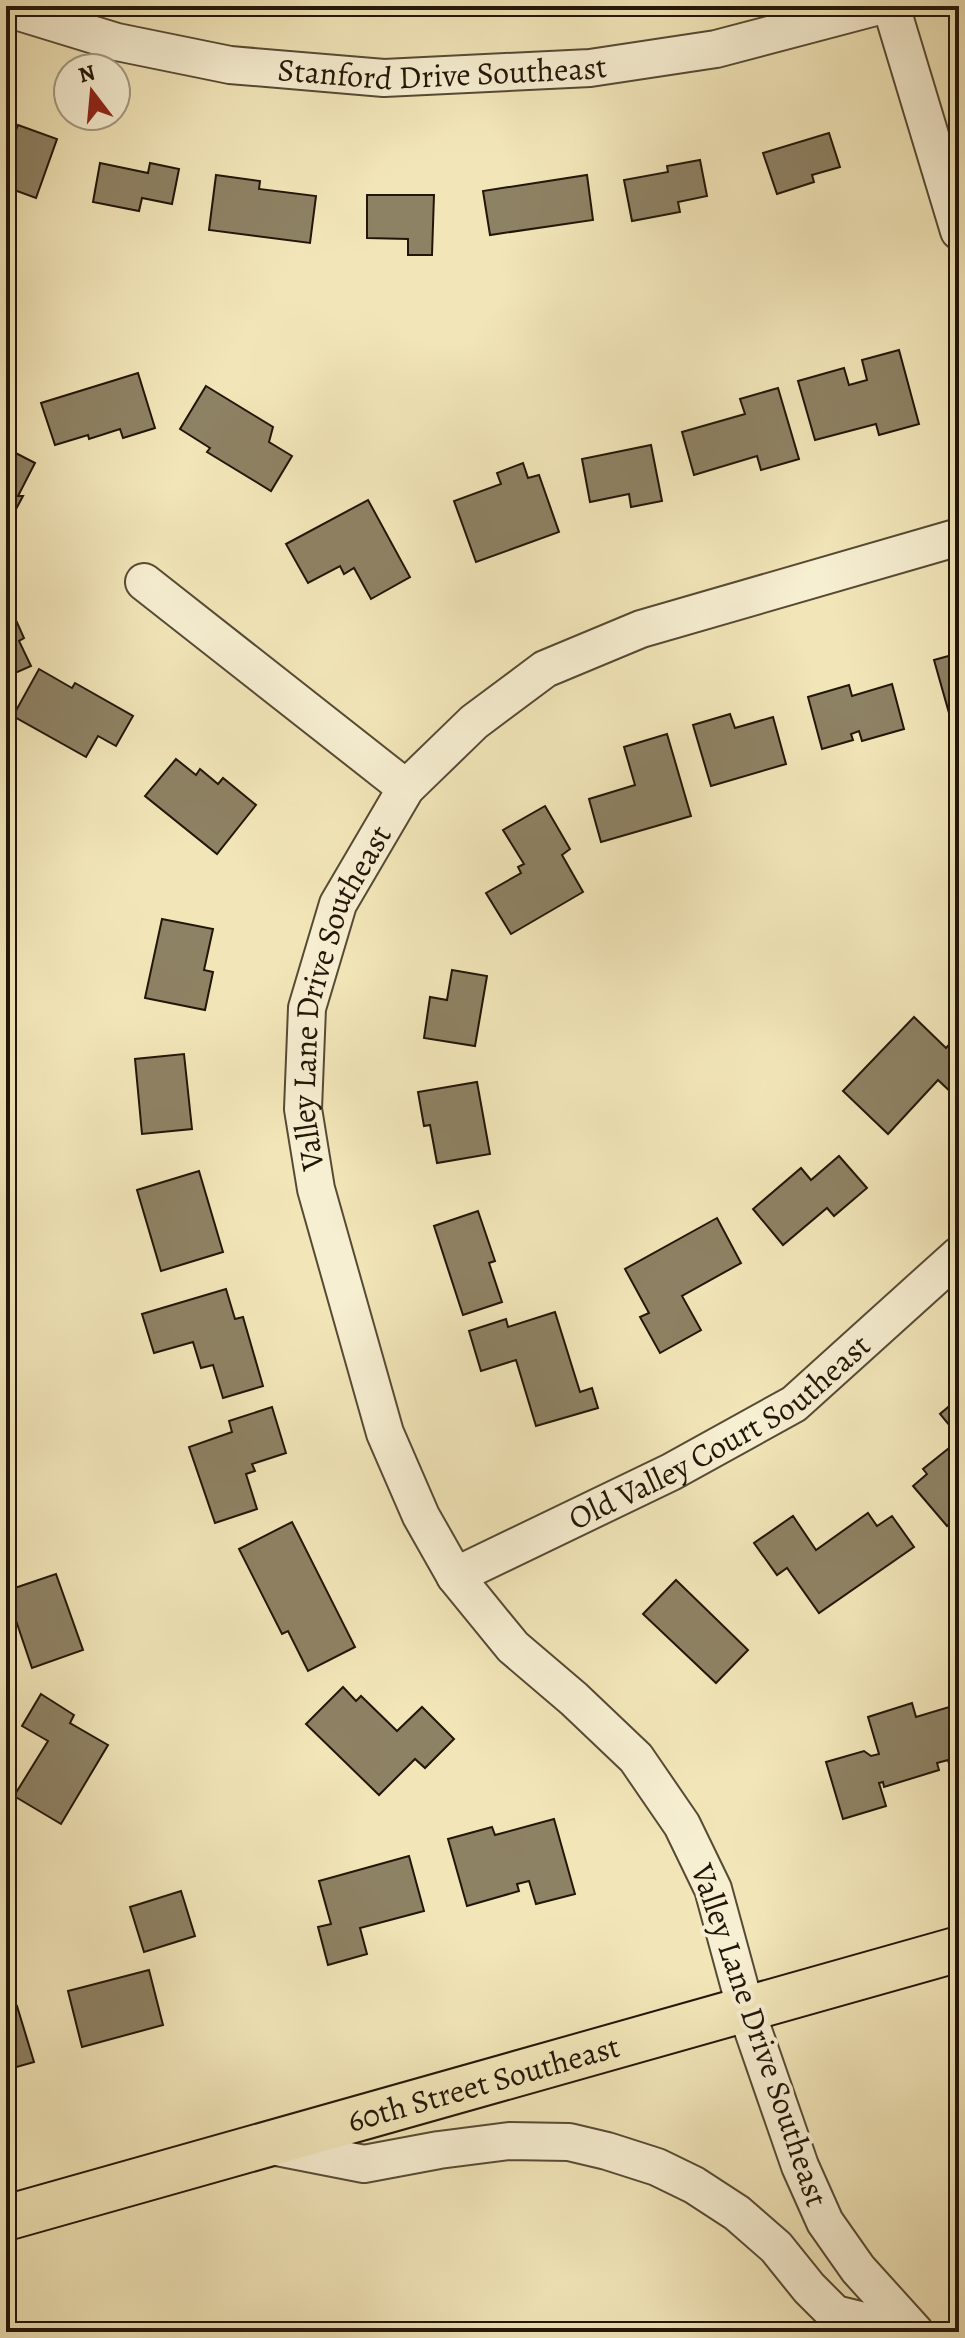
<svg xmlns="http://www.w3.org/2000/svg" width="965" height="2338" font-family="Alegreya,serif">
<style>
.building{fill:#8e8264;stroke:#221608;stroke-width:2}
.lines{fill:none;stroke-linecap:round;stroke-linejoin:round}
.minor-casing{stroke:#564a34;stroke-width:40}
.major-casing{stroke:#221608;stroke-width:48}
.minor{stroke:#f7efd2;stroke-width:36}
.major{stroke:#f2e6b9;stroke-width:44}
.labels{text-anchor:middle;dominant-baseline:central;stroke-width:8;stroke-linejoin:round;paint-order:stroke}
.street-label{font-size:32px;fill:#221608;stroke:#f7efd2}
</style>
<rect width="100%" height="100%" fill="#f2e6b9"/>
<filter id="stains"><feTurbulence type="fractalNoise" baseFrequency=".0025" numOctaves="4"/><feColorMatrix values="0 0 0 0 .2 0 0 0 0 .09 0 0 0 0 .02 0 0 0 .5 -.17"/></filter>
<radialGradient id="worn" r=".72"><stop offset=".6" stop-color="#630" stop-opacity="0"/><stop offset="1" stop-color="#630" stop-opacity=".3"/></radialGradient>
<g class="building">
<path d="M 18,125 L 57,139 L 36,198 L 6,187 L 6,132 L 14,135 Z"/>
<path d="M 829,133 L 840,167 L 812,175 L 814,182 L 777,194 L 763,153 Z"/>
<path d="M 700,160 L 707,196 L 678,202 L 680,212 L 632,221 L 624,180 L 668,172 L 667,166 Z"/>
<path d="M 100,163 L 148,173 L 150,163 L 179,169 L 172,204 L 142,198 L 139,211 L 93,202 Z"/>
<path d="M 216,175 L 260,181 L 259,189 L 316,196 L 310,243 L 209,230 Z"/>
<path d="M 587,175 L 593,220 L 490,235 L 483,191 Z"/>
<path d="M 367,195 L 434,195 L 432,255 L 408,255 L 408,239 L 367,238 Z"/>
<path d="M 899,350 L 919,424 L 879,435 L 876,424 L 815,440 L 798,381 L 844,368 L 849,385 L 867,380 L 862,360 Z"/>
<path d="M 138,373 L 155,428 L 123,438 L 120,429 L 89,439 L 88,435 L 55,445 L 41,403 Z"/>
<path d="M 206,386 L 273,427 L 269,442 L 292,456 L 271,491 L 207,452 L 210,448 L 180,429 Z"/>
<path d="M 778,388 L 799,459 L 761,470 L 757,456 L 694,475 L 682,432 L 745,414 L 740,399 Z"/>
<path d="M 651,445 L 662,501 L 631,507 L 629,494 L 590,502 L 582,459 Z"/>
<path d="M 6,448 L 35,463 L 18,496 L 23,496 L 6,528 Z"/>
<path d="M 523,463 L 528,478 L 539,475 L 559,532 L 476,562 L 454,501 L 501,484 L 497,473 Z"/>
<path d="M 368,500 L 410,577 L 371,599 L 354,568 L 344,574 L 340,566 L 308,583 L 286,544 Z"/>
<path d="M 6,598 L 24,638 L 19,641 L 31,666 L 6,677 Z"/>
<path d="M 959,653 L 959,710 L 949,713 L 934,660 Z"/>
<path d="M 39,669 L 72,688 L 75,683 L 133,716 L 116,746 L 98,736 L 86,757 L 13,716 Z"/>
<path d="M 892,684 L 904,729 L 862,741 L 859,731 L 851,734 L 853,740 L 822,749 L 808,697 L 849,685 L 852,696 Z"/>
<path d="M 730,714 L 735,728 L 773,717 L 786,764 L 711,786 L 693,725 Z"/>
<path d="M 667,734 L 691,816 L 601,842 L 589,799 L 635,785 L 624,747 Z"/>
<path d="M 176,759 L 196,775 L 200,769 L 218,784 L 223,778 L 256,805 L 217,854 L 145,796 Z"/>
<path d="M 545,806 L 570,849 L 562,855 L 583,892 L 511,934 L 486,893 L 521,873 L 518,867 L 524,864 L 503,830 Z"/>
<path d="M 162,919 L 213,929 L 204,970 L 213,972 L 205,1010 L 145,998 Z"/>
<path d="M 452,970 L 487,976 L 475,1046 L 424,1038 L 430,997 L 447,1000 Z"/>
<path d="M 914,1017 L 946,1048 L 959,1034 L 959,1089 L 954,1095 L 938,1080 L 888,1134 L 843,1091 Z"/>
<path d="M 184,1054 L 192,1129 L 142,1134 L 135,1059 Z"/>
<path d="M 477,1082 L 490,1154 L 437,1163 L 430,1125 L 424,1126 L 418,1092 Z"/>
<path d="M 839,1156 L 867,1188 L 834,1216 L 827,1208 L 783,1245 L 753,1209 L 801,1168 L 811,1180 Z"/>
<path d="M 199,1171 L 223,1252 L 161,1271 L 137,1190 Z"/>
<path d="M 478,1211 L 495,1261 L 489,1263 L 502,1302 L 463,1315 L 434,1226 Z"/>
<path d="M 717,1218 L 741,1263 L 682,1296 L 701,1330 L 660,1353 L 640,1317 L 649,1313 L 625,1269 Z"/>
<path d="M 226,1289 L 235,1319 L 243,1317 L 263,1386 L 223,1398 L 213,1365 L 201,1368 L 193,1342 L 154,1353 L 142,1314 Z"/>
<path d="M 555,1312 L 580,1392 L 592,1388 L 598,1408 L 536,1426 L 516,1360 L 481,1371 L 469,1331 L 506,1319 L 508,1327 Z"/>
<path d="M 959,1398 L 959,1437 L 940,1414 Z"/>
<path d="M 272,1407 L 286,1453 L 252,1464 L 255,1471 L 246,1474 L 257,1509 L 215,1523 L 189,1447 L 232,1432 L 229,1421 Z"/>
<path d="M 959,1440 L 959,1516 L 947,1526 L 913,1486 L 927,1474 L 923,1469 Z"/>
<path d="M 6,1507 L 15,1510 L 6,1533 Z"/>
<path d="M 868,1513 L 877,1526 L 892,1516 L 914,1547 L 819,1613 L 787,1568 L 777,1575 L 754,1543 L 793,1516 L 816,1550 Z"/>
<path d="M 292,1522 L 355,1647 L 308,1671 L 288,1631 L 282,1634 L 239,1549 Z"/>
<path d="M 56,1574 L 83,1650 L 32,1668 L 6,1591 Z"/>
<path d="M 676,1580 L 748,1650 L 716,1683 L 643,1614 Z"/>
<path d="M 343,1687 L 356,1701 L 361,1696 L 397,1731 L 422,1707 L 454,1739 L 425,1768 L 415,1759 L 379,1795 L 306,1724 Z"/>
<path d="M 41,1694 L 74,1715 L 70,1723 L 108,1745 L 61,1824 L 14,1796 L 48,1741 L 22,1726 Z"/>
<path d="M 912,1703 L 916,1717 L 959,1704 L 959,1783 L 955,1784 L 948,1760 L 937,1763 L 939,1770 L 884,1787 L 883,1782 L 879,1783 L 886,1806 L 843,1819 L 826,1762 L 864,1751 L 871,1756 L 879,1754 L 868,1717 Z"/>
<path d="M 554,1819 L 575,1894 L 536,1904 L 529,1881 L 517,1884 L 519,1891 L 467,1906 L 448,1839 L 492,1827 L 495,1835 Z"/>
<path d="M 409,1856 L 424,1911 L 360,1928 L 367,1954 L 328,1965 L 318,1927 L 331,1924 L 319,1881 Z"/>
<path d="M 181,1891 L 195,1936 L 144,1952 L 130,1907 Z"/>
<path d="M 149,1970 L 163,2025 L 82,2047 L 68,1991 Z"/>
<path d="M 17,2006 L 34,2062 L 6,2070 L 6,2009 Z"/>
</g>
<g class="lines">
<g class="minor-casing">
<g id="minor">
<path d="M 891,6 L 959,231"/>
<path id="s1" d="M 6,8 L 117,42 L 230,65 L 384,78 L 590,68 L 716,49 L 879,6"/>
<path d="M 144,582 L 406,788"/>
<path id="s2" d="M 455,1576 L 671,1472 L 794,1404 L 959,1255"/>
<path d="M 267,2145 L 364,2164 L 439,2150 L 509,2141 L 569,2142 L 607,2151 L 657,2167 L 694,2185 L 737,2213 L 776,2247 L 809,2288 L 835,2314 L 909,2332"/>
<path id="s3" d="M 915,2332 L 858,2269 L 825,2222 L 800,2166 L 746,2010 L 713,1889 L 682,1825 L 636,1758 L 574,1699 L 513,1647 L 455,1576 L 421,1516 L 385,1433 L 316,1189 L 303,1109 L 307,1008 L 338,904 L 406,788 L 474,722 L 545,669 L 641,629 L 959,537"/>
</g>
</g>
<g class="major-casing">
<g id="major">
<path id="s4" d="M 6,2218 L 959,1949"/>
</g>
</g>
<use href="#minor" class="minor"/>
<use href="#major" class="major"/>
</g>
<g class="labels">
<g class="street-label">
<text stroke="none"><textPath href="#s1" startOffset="444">Stanford Drive Southeast</textPath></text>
<text stroke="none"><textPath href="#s3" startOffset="1516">Valley Lane Drive Southeast</textPath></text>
<text stroke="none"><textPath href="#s2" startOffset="302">Old Valley Court Southeast</textPath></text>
<text transform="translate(760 2035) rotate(71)">Valley Lane Drive Southeast</text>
<text stroke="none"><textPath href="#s4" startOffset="496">60th Street Southeast</textPath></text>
</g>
</g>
<rect width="965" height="2338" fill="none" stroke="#f2e6b9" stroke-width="32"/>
<rect x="8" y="8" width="949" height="2322" fill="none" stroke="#221608" stroke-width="4"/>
<rect x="16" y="16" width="933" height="2306" fill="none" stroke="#221608" stroke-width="2"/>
<g transform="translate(92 92) rotate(344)"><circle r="38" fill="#f7efd2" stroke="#a29881" stroke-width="2"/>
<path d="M0-6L14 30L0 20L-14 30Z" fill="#8f2418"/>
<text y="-12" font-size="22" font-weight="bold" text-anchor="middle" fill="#221608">N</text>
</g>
<rect width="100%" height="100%" filter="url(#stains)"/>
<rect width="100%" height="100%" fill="url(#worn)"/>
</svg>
